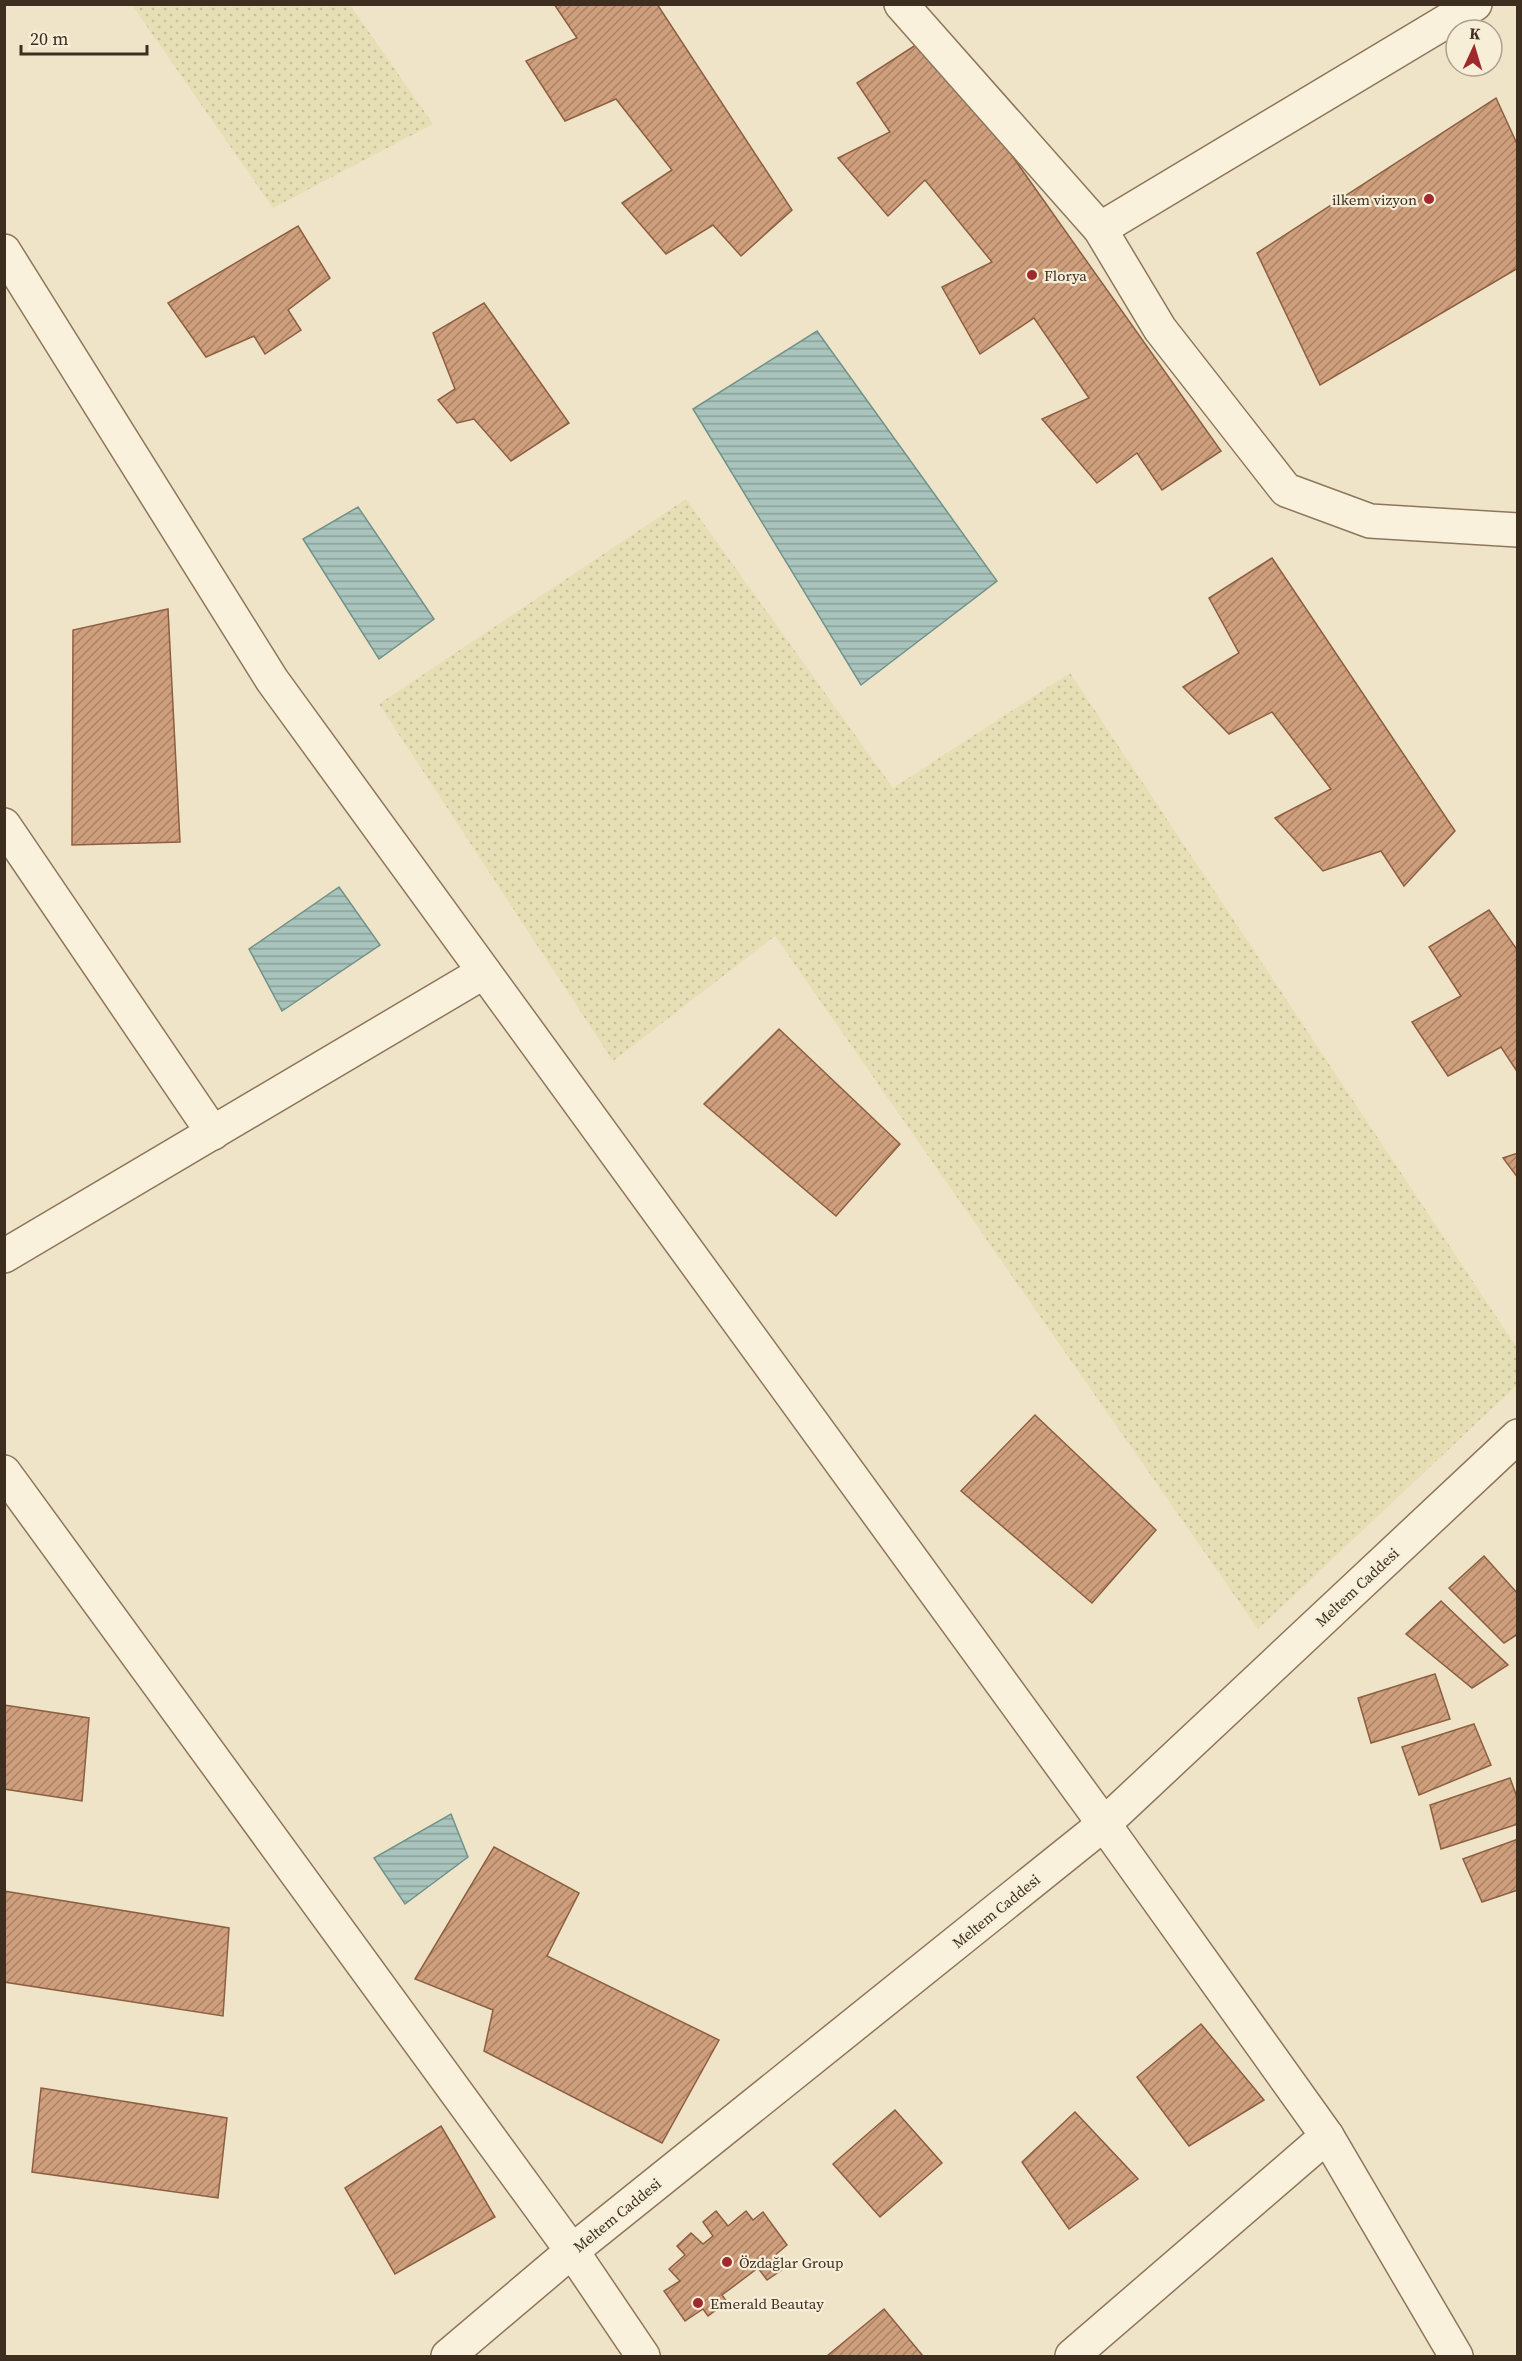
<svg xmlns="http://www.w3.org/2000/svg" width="1522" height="2361" font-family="'Source Serif 4',serif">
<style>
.farmland{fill:url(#farmland-dots)}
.water{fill:url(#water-rules);stroke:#6f938a;stroke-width:1.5}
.building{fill:url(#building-hatch);stroke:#8d5f41;stroke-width:1.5}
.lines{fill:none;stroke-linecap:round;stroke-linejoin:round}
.street-casing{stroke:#8d765c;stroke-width:36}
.street{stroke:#faf1dc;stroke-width:33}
.poi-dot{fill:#9e2a2b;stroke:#f7eed8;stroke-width:2}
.labels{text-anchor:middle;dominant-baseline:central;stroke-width:4.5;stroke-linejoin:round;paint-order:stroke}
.poi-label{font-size:15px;fill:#3d2e20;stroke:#f7eed8;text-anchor:start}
.street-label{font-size:15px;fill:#3d2e20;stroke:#f7eed8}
</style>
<defs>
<pattern id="farmland-dots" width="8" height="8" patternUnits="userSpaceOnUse" patternTransform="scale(1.5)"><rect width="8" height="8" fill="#e6deb5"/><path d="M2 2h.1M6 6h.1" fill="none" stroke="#c6bf9b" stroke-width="1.8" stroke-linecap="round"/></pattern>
<pattern id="water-rules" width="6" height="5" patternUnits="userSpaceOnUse" patternTransform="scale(1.5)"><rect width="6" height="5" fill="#a9c4bc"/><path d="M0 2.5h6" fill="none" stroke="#8ba098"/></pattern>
<pattern id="building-hatch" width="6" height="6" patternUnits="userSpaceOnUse" patternTransform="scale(1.5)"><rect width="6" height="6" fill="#cf9f7d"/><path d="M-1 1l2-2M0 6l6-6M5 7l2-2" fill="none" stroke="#a98266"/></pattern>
</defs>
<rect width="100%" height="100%" fill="#f0e4c8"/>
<g class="farmland">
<path d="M 132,5 L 350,5 L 433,124 L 273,208 Z"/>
<path d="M 686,499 L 893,788 L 1070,673 L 1517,1348 L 1517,1385 L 1258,1629 L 775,936 L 613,1061 L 379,704 Z"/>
</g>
<g class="water">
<path d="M 817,331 L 997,581 L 861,685 L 693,409 Z"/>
<path d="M 358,507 L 434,619 L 379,659 L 303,539 Z"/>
<path d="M 339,887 L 380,945 L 282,1011 L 249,949 Z"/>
<path d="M 451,1814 L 468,1857 L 405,1904 L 374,1858 Z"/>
</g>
<g class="building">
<path d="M 554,4 L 657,4 L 792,210 L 741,256 L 713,225 L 666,254 L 622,203 L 672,170 L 616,99 L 565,121 L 526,61 L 577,38 Z"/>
<path d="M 928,37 L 1221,451 L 1162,490 L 1137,453 L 1097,483 L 1042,419 L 1089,398 L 1034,318 L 980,354 L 942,287 L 992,262 L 925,180 L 888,216 L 838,158 L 890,132 L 857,83 Z"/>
<path d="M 1496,98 L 1518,146 L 1518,268 L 1320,385 L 1257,253 Z"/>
<path d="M 298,226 L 330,278 L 288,310 L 301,330 L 265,354 L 254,336 L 206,357 L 168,303 Z"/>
<path d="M 484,303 L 569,423 L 511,461 L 474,419 L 457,423 L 438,400 L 455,389 L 433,333 Z"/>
<path d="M 1272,558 L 1455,831 L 1404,886 L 1381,851 L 1323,871 L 1275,818 L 1331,789 L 1272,712 L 1229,734 L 1183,687 L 1239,653 L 1209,598 Z"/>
<path d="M 168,609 L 180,842 L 72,845 L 73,630 Z"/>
<path d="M 1489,910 L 1518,951 L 1518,1073 L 1501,1047 L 1448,1076 L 1412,1022 L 1461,996 L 1429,947 Z"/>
<path d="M 779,1029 L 900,1144 L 836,1216 L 704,1104 Z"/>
<path d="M 1518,1153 L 1518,1178 L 1503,1158 Z"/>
<path d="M 1035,1415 L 1156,1530 L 1092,1603 L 961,1491 Z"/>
<path d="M 1484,1556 L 1518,1594 L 1518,1634 L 1504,1643 L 1449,1588 Z"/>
<path d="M 1441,1601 L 1508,1665 L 1472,1688 L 1406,1634 Z"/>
<path d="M 1435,1674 L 1450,1719 L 1371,1743 L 1358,1698 Z"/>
<path d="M 4,1705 L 89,1718 L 82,1801 L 4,1789 Z"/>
<path d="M 1474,1724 L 1491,1765 L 1419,1795 L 1402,1747 Z"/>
<path d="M 1510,1778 L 1518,1800 L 1518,1824 L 1441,1849 L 1430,1805 Z"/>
<path d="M 1518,1839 L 1518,1890 L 1482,1902 L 1463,1859 Z"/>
<path d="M 494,1847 L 579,1893 L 547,1956 L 719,2040 L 662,2143 L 484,2051 L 493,2010 L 415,1979 Z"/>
<path d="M 4,1891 L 229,1928 L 223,2016 L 4,1982 Z"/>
<path d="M 1201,2024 L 1264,2100 L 1189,2146 L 1137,2077 Z"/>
<path d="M 41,2088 L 227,2118 L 218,2198 L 32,2172 Z"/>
<path d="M 895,2110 L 942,2163 L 880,2217 L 833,2164 Z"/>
<path d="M 1075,2112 L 1138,2179 L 1069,2229 L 1022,2162 Z"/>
<path d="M 441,2126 L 495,2217 L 395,2274 L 345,2188 Z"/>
<path d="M 716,2211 L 728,2226 L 746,2211 L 753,2220 L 763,2212 L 787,2245 L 773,2257 L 783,2269 L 767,2280 L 758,2268 L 722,2295 L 727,2302 L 708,2316 L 703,2309 L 685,2321 L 664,2291 L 680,2281 L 669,2269 L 685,2255 L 677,2246 L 691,2233 L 703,2244 L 713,2236 L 703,2222 Z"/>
<path d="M 884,2309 L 923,2356 L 827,2356 Z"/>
</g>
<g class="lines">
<g class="street-casing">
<g id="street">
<path d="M 901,4 L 1100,229 L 1160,329 L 1286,490 L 1370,521 L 1518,530"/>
<path d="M 1100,229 L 1475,4"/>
<path d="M 4,251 L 272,680 L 1104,1824 L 1327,2136 L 1456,2356"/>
<path d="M 4,825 L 213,1133"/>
<path d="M 4,1256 L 484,972"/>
<path d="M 4,1472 L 572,2251 L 643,2356"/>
<path d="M 448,2356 L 572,2251 L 1104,1824 L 1518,1436"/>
<path d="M 1072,2356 L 1327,2136"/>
</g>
</g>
<use href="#street" class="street"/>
</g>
<g class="poi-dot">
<circle cx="1429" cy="199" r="6"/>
<circle cx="1032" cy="275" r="6"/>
<circle cx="727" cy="2262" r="6"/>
<circle cx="698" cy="2303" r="6"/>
</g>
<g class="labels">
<g class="poi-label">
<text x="1417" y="199" text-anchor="end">ilkem vizyon</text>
<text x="1044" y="275">Florya</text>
<text x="739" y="2262">Özdağlar Group</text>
<text x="710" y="2303">Emerald Beautay</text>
</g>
<g class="street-label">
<text transform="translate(1357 1587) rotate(-43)">Meltem Caddesi</text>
<text transform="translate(996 1911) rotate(-39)">Meltem Caddesi</text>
<text transform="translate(617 2215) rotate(-39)">Meltem Caddesi</text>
</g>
</g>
<rect width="1522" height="2361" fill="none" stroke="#3d2e20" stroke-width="12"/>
<g transform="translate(1474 48) rotate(4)"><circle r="28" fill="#f7eed8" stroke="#ada18e" stroke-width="1.5"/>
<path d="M0-4.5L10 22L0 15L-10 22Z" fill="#9e2a2b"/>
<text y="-9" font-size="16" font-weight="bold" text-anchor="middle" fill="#3d2e20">K</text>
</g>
<path d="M21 45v9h126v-9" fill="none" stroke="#3d2e20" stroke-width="3"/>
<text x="30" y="45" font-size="18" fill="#3d2e20" stroke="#f7eed8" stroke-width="4.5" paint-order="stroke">20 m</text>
</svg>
